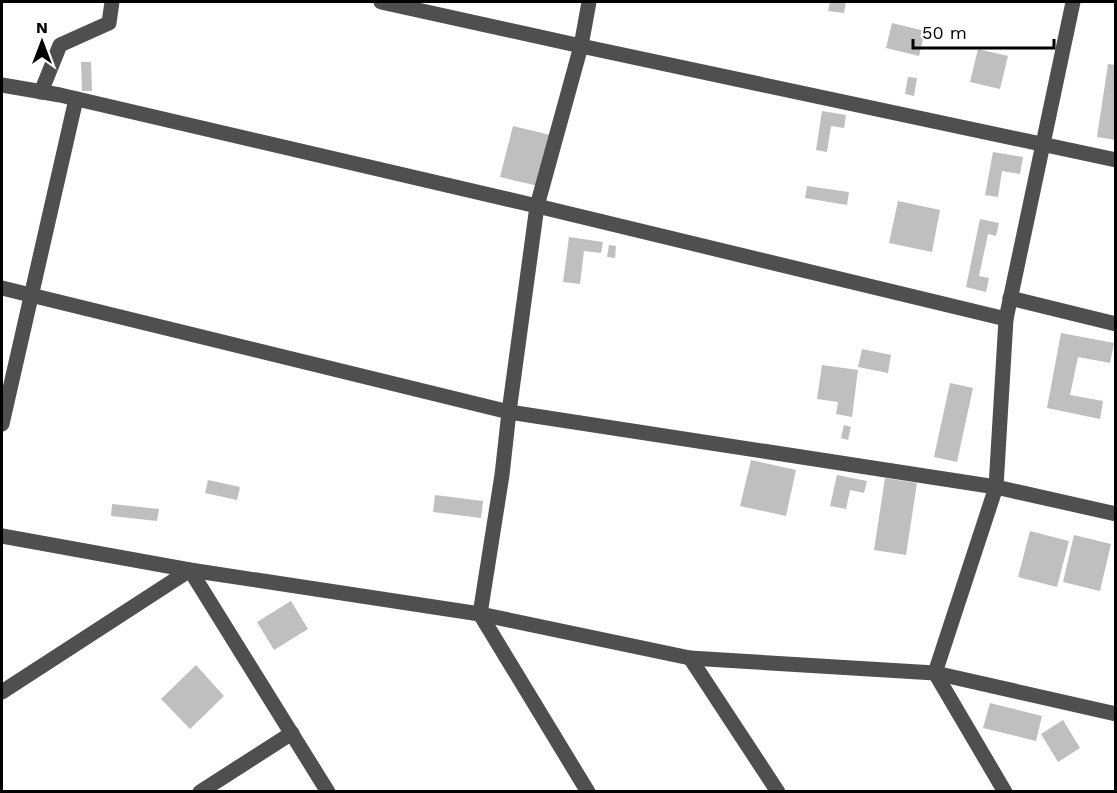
<svg xmlns="http://www.w3.org/2000/svg" width="1117" height="793" font-family="'Work Sans',sans-serif">
<style>
.building{fill:#bfbfbf}
.lines{fill:none;stroke-linecap:round;stroke-linejoin:round}
.minor{stroke:#4f4f4f;stroke-width:15}
</style>
<rect width="100%" height="100%" fill="#fff"/>
<g class="building">
<path d="M 830,2 L 846,2 L 844,13 L 828,11 Z"/>
<path d="M 892,23 L 925,31 L 919,56 L 886,48 Z"/>
<path d="M 978,49 L 1008,56 L 1000,89 L 970,82 Z"/>
<path d="M 81,62 L 91,62 L 92,91 L 82,91 Z"/>
<path d="M 1108,64 L 1116,65 L 1116,119 L 1114,127 L 1116,127 L 1116,140 L 1097,137 Z"/>
<path d="M 908,77 L 917,78 L 914,96 L 905,94 Z"/>
<path d="M 822,111 L 846,115 L 844,128 L 831,126 L 827,152 L 816,150 Z"/>
<path d="M 513,126 L 550,135 L 538,186 L 500,177 Z"/>
<path d="M 993,152 L 1023,157 L 1020,174 L 1002,171 L 998,197 L 985,195 Z"/>
<path d="M 807,186 L 849,192 L 847,205 L 805,198 Z"/>
<path d="M 898,201 L 940,210 L 932,252 L 889,243 Z"/>
<path d="M 980,219 L 999,223 L 996,236 L 988,234 L 979,276 L 989,278 L 986,292 L 966,287 Z"/>
<path d="M 569,237 L 603,242 L 601,253 L 584,251 L 580,284 L 563,282 Z"/>
<path d="M 609,245 L 616,246 L 615,258 L 607,257 Z"/>
<path d="M 1061,333 L 1114,343 L 1110,363 L 1078,357 L 1070,395 L 1103,401 L 1100,419 L 1047,408 Z"/>
<path d="M 862,349 L 891,355 L 888,373 L 858,367 Z"/>
<path d="M 822,365 L 858,370 L 852,417 L 836,414 L 838,402 L 817,399 Z"/>
<path d="M 950,383 L 973,388 L 957,462 L 934,457 Z"/>
<path d="M 844,425 L 851,427 L 848,440 L 841,438 Z"/>
<path d="M 751,460 L 796,470 L 786,516 L 740,506 Z"/>
<path d="M 837,475 L 867,481 L 864,493 L 850,490 L 846,509 L 830,506 Z"/>
<path d="M 885,478 L 917,483 L 906,555 L 874,550 Z"/>
<path d="M 208,480 L 240,487 L 237,500 L 205,493 Z"/>
<path d="M 435,495 L 483,501 L 481,518 L 433,512 Z"/>
<path d="M 112,504 L 159,509 L 157,521 L 111,516 Z"/>
<path d="M 1030,531 L 1069,541 L 1057,587 L 1018,577 Z"/>
<path d="M 1074,535 L 1111,544 L 1100,591 L 1063,582 Z"/>
<path d="M 291,601 L 308,629 L 274,650 L 257,622 Z"/>
<path d="M 196,665 L 224,696 L 190,729 L 161,699 Z"/>
<path d="M 990,703 L 1042,716 L 1036,741 L 983,728 Z"/>
<path d="M 1063,720 L 1080,748 L 1058,762 L 1041,734 Z"/>
</g>
<g class="lines">
<g class="minor">
<path d="M 381,2 L 581,46 L 1116,160"/>
<path d="M 2,85 L 60,95 L 537,206 L 1006,319"/>
<path d="M 41,92 L 60,45 L 109,23 L 112,2"/>
<path d="M 2,288 L 509,412 L 996,487 L 1116,514"/>
<path d="M 1010,298 L 1116,324"/>
<path d="M 2,424 L 76,99"/>
<path d="M 2,536 L 190,570 L 480,614 L 690,658 L 935,673 L 1116,714"/>
<path d="M 690,658 L 778,792"/>
<path d="M 2,692 L 190,570 L 328,792"/>
<path d="M 200,792 L 292,733"/>
<path d="M 588,792 L 480,614 L 502,475 L 509,412 L 537,206 L 581,46 L 589,2"/>
<path d="M 1005,792 L 935,673 L 996,487 L 1006,319 L 1073,2"/>
</g>
</g>
<rect width="1117" height="793" fill="none" stroke="#000000" stroke-width="6"/>
<g transform="translate(42 42)" stroke="#ffffff" stroke-width="4.5" paint-order="stroke">
<path d="M0-4.5L10 22L0 15L-10 22Z" fill="#000000"/>
<text y="-9" font-size="16" font-weight="bold" text-anchor="middle" fill="#000000">N</text>
</g>
<path d="M913 39v9h141v-9" fill="none" stroke="#000000" stroke-width="3"/>
<text x="922" y="39" font-size="18" fill="#000000" stroke="#ffffff" stroke-width="4.5" paint-order="stroke">50 m</text>
</svg>
